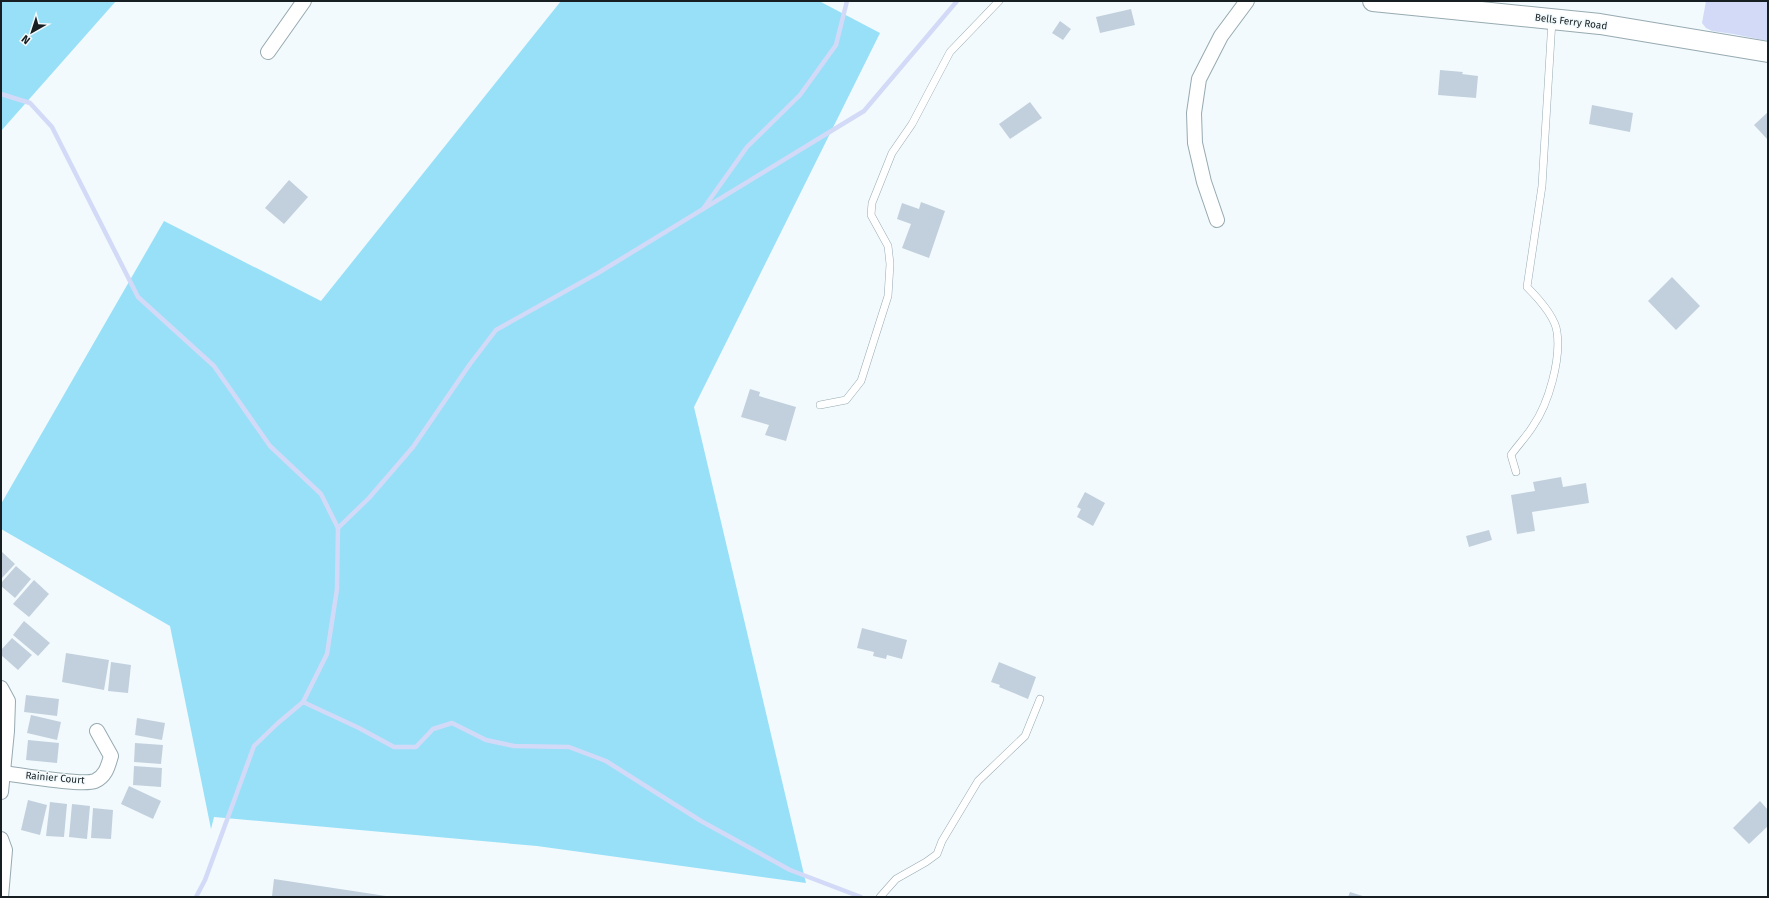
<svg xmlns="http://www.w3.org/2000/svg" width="1769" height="898" font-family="'Fira Sans',sans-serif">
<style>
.green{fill:#97e0f8}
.water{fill:#d2daf7}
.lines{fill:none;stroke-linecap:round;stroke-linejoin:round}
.stream{stroke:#d2daf7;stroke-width:4.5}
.building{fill:#c2d0dd}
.lane-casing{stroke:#97aab1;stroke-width:8}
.street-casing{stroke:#97aab1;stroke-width:16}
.secondary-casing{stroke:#97aab1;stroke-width:22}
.lane{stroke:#fff;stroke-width:7}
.street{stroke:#fff;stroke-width:14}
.secondary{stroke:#fff;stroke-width:20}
.labels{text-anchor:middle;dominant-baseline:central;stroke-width:3;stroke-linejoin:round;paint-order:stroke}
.street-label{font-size:10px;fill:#181f22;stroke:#f2fafd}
</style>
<rect width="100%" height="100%" fill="#f2fafd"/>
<g class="green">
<path d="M 1,1 L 116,1 L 1,131 Z"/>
<path d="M 561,1 L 819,1 L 880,33 L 694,407 L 806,883 L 537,846 L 214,817 L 211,829 L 170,626 L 1,529 L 1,504 L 164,221 L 321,301 Z"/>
</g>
<path class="water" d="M 1706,1 L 1768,1 L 1768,41 L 1733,34 L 1712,31 L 1706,28 L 1702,23 Z"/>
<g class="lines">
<g class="stream">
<path d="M 1,94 L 30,103 L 52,127 L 138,297 L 214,366 L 270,446 L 321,494 L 338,528 L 337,589 L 327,654 L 303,702 L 278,723 L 254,746 L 205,880 L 196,897"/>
<path d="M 703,209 L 747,147 L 800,95 L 836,45 L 847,1"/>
<path d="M 338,528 L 369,498 L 413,447 L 470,364 L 496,330 L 598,273 L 864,111 L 957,1"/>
<path d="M 303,702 L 359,728 L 394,747 L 416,747 L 433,729 L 452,723 L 486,740 L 514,746 L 569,747 L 606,761 L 701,821 L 790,870 L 861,897"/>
</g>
</g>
<g class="building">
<path d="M 1131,9 L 1135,25 L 1100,33 L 1096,17 Z"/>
<path d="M 1060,21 L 1071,29 L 1063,40 L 1052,33 Z"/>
<path d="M 1440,70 L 1463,72 L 1462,74 L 1478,76 L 1476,98 L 1438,95 Z"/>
<path d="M 1030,102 L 1042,118 L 1010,139 L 999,124 Z"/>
<path d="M 1592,105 L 1633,113 L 1630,132 L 1589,124 Z"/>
<path d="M 1768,112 L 1768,140 L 1754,125 Z"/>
<path d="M 289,180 L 308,197 L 284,224 L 265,208 Z"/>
<path d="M 921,202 L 945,211 L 929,258 L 902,248 L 911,224 L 897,219 L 902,203 L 919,209 Z"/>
<path d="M 1672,277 L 1700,306 L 1676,330 L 1648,301 Z"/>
<path d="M 750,389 L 760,392 L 759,396 L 796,407 L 786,441 L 765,435 L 769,425 L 741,417 Z"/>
<path d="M 1561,477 L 1563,487 L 1586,483 L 1589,503 L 1532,512 L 1535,531 L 1517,534 L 1511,495 L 1535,491 L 1533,482 Z"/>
<path d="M 1085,492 L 1105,503 L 1093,526 L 1077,517 L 1081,509 L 1077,507 Z"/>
<path d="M 1489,530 L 1492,540 L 1469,547 L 1466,536 Z"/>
<path d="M 1,551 L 15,564 L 1,579 Z"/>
<path d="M 16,566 L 31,579 L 15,598 L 1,586 L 1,583 Z"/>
<path d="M 34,580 L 49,594 L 29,617 L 13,604 Z"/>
<path d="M 24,621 L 50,643 L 38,656 L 13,635 Z"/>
<path d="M 862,628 L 907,640 L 902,659 L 887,655 L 886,659 L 873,656 L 874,652 L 857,648 Z"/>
<path d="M 12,638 L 32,655 L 18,670 L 1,655 L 1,650 Z"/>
<path d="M 66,653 L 109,660 L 104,690 L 62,682 Z"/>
<path d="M 111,662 L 131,665 L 128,693 L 108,691 Z"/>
<path d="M 999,662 L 1036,677 L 1028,699 L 999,687 L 1000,685 L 991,682 Z"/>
<path d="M 26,695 L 59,699 L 57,716 L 24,712 Z"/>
<path d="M 31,715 L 61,722 L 57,740 L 27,733 Z"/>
<path d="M 137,718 L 165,723 L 162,740 L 135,735 Z"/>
<path d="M 28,740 L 59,743 L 57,763 L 26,760 Z"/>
<path d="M 135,743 L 163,745 L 161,764 L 134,762 Z"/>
<path d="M 134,766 L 162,768 L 161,787 L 133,785 Z"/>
<path d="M 129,786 L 161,801 L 153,819 L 121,804 Z"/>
<path d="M 28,800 L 47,805 L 40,835 L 21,830 Z"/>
<path d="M 1760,801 L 1768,810 L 1768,826 L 1749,844 L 1733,828 Z"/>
<path d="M 50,802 L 67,804 L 64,837 L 46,836 Z"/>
<path d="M 72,804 L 90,806 L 87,839 L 69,837 Z"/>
<path d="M 93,808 L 113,810 L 111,839 L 91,838 Z"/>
<path d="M 274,879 L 386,896 L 386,897 L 272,896 Z"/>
<path d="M 1350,892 L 1366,897 L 1348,897 Z"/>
</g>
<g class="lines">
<g class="lane-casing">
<g id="lane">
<path d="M 820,405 L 846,400 L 861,381 L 888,296 L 890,264 L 888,246 L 871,215 L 872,203 L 892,153 L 912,124 L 950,52 L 999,1"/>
<path d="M 1516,472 L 1511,455 C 1518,445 1527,436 1533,426 C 1549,403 1561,359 1557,332 C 1555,316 1538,298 1527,287 L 1542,186 L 1552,20"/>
<path d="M 880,897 L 896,879 L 926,862 L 937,854 L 942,841 L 978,781 L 1025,736 L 1040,699"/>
</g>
</g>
<g class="street-casing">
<g id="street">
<path d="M 268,52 L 304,1"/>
<path d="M 1217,220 L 1204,182 L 1195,143 L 1194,113 L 1199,79 L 1221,36 L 1247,1"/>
<path d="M 1,688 L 8,701 L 7,731 L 1,792"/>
<path d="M 3,773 C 20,775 82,786 95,781 C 106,776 108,766 111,756 L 97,731"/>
<path d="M 1,839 L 5,850 L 1,897"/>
</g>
</g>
<g class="secondary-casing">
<path id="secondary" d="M 1373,1 L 1600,24 L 1768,52"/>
</g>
<use href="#lane" class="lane"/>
<use href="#street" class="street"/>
<use href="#secondary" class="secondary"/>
</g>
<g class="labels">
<g class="street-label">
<text transform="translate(1571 22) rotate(7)">Bells Ferry Road</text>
<text transform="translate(55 778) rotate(5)">Rainier Court</text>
</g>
</g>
<rect width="1769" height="898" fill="none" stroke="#181f22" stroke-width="4"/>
<g transform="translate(32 32) rotate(219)" stroke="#f2fafd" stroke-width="3" paint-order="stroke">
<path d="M0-3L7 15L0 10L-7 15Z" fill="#181f22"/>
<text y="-6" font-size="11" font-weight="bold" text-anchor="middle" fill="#181f22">N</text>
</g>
</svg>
